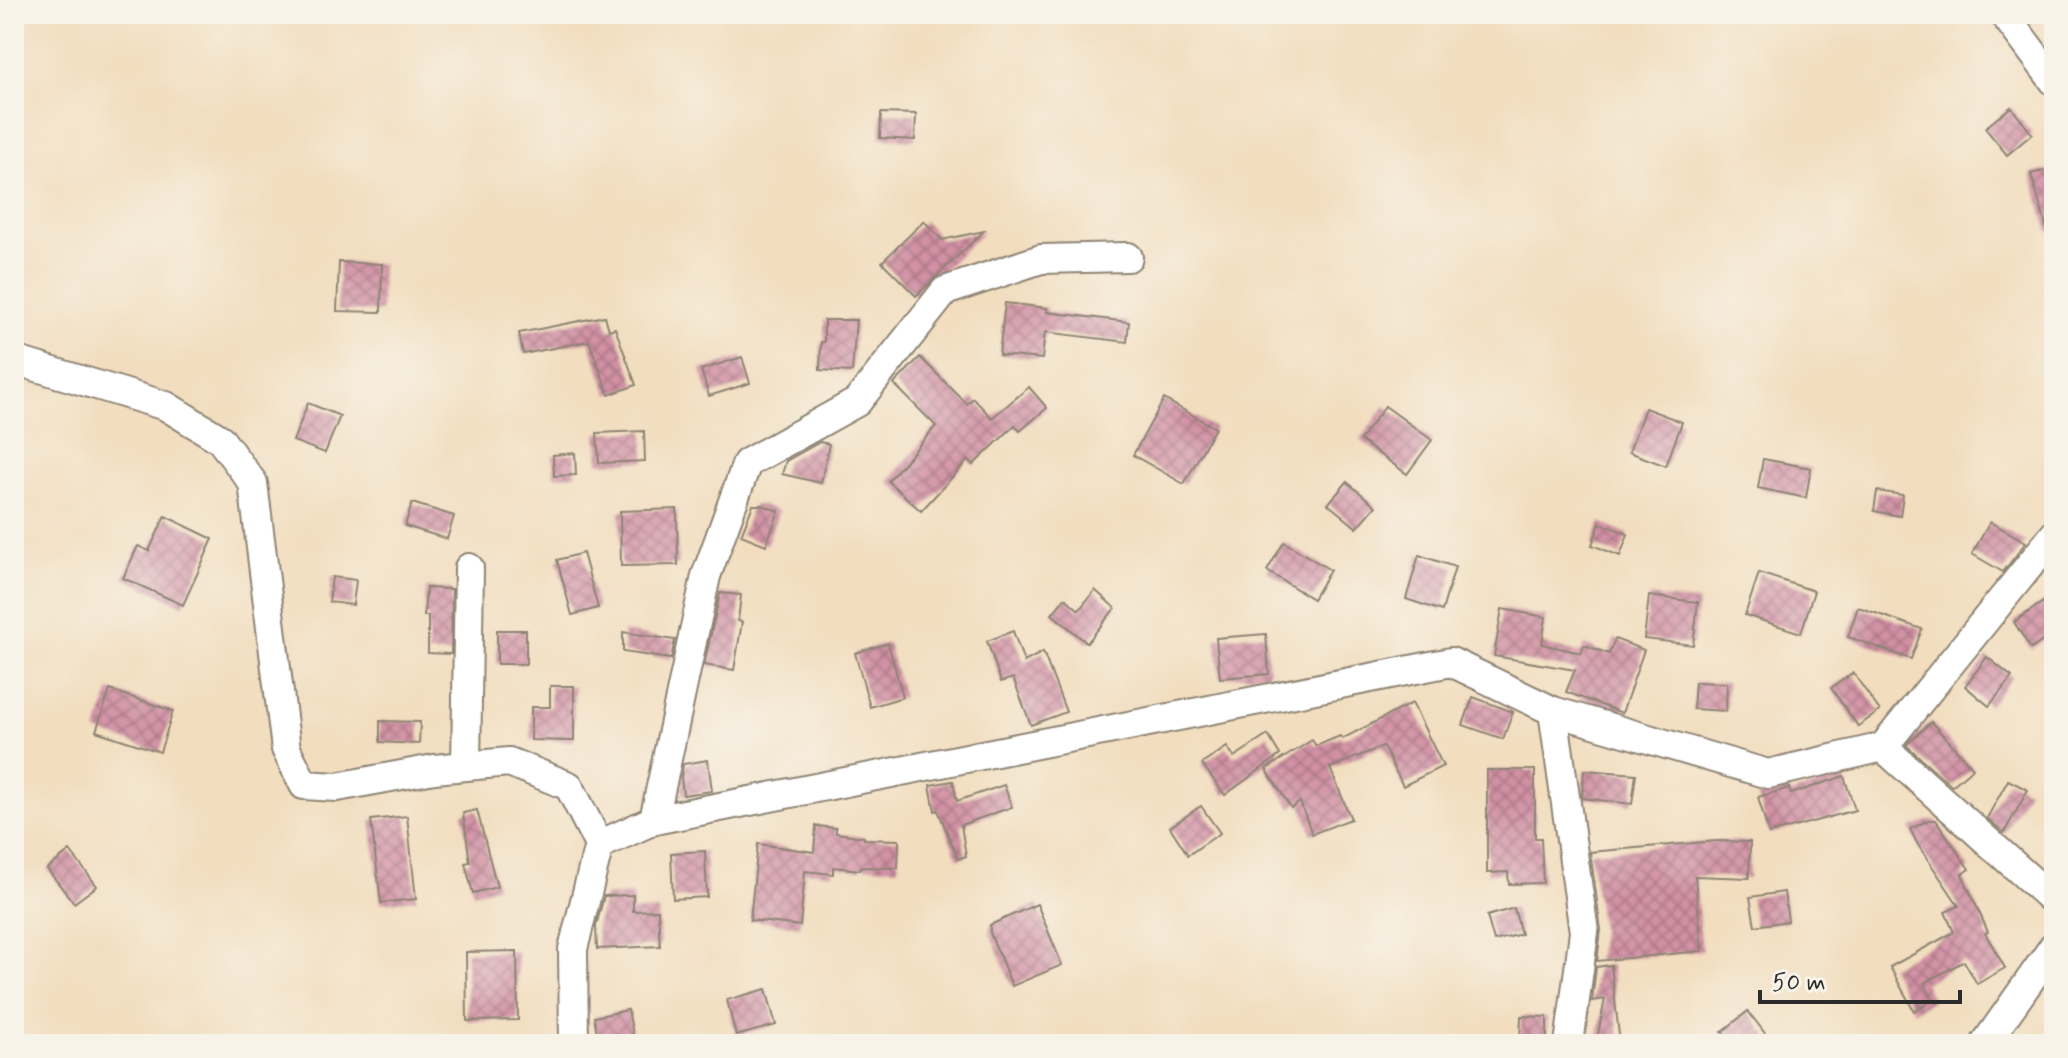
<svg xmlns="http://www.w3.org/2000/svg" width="2068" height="1058" font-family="Mynerve,sans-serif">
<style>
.building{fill:url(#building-cross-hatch)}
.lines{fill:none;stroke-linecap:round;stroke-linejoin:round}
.street-casing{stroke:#8e8474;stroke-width:32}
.street{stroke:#fff;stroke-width:28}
</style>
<defs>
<pattern id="building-cross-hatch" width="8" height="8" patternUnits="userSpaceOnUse" patternTransform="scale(2)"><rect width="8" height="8" fill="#d291a5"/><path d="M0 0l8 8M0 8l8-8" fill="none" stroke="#ab7787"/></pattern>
</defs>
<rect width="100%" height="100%" fill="#f7f3e8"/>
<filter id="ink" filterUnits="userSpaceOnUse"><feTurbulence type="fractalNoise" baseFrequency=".0125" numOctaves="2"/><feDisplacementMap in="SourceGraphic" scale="16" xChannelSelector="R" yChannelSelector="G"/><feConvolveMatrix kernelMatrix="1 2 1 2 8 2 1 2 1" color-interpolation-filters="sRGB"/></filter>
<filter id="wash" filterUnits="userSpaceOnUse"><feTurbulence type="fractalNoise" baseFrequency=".006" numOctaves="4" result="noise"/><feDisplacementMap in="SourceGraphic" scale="32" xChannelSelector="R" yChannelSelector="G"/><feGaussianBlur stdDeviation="1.8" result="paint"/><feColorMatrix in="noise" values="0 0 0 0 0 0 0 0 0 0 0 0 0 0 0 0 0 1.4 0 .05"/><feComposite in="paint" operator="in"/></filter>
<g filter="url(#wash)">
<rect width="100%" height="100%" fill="#f2ddbe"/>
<g id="blocks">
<g class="building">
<path d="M 2011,107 L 2032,134 L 2007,155 L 1985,128 Z"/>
<path d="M 881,113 L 916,114 L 915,140 L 880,138 Z"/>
<path d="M 2054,168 L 2054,231 L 2048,232 L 2031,174 Z"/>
<path d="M 924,221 L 942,240 L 984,231 L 916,296 L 882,262 Z"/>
<path d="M 339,262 L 382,264 L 381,312 L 337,311 Z"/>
<path d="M 1005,303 L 1047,308 L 1047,312 L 1129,322 L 1127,342 L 1045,332 L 1042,359 L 999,355 Z"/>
<path d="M 605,316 L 609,330 L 615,328 L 636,385 L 609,395 L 589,341 L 523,354 L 519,333 Z"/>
<path d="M 824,320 L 856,320 L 852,372 L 820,370 L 821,342 L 824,342 Z"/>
<path d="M 742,357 L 750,383 L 709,396 L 701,370 Z"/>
<path d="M 920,357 L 967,404 L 973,398 L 992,418 L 1029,387 L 1047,408 L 1020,431 L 1015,425 L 973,465 L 968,460 L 921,511 L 888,481 L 936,426 L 894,384 Z"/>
<path d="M 1164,399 L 1215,428 L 1184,484 L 1133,455 Z"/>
<path d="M 308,403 L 340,416 L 325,453 L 293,441 Z"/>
<path d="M 1385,406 L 1432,440 L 1407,474 L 1360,440 Z"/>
<path d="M 1645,408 L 1682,422 L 1666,466 L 1629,452 Z"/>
<path d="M 644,431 L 645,461 L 599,463 L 597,433 Z"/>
<path d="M 820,442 L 829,444 L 821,483 L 782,474 L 786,461 Z"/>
<path d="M 575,453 L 576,475 L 554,476 L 553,455 Z"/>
<path d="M 1763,459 L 1811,468 L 1806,498 L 1758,488 Z"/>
<path d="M 1347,482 L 1376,506 L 1357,528 L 1328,504 Z"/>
<path d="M 1877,491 L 1903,495 L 1900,516 L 1874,511 Z"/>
<path d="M 412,503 L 454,516 L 447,539 L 405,526 Z"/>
<path d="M 753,505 L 762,505 L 779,511 L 766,545 L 741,535 Z"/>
<path d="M 677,509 L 678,565 L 621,566 L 620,511 Z"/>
<path d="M 165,516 L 213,539 L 183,605 L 123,578 L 138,546 L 149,551 Z"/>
<path d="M 1990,522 L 2026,542 L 2003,572 L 1972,554 Z"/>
<path d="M 1600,523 L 1628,534 L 1620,556 L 1592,545 Z"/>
<path d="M 1284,542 L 1330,570 L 1313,599 L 1267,571 Z"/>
<path d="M 583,553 L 598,608 L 572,615 L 557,560 Z"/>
<path d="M 1419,555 L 1455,567 L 1442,611 L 1406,599 Z"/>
<path d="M 1759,573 L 1814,591 L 1801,633 L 1745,615 Z"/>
<path d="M 332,577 L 356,580 L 353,605 L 329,602 Z"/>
<path d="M 426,588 L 452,589 L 451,654 L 428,653 L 428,616 L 424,616 Z"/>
<path d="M 1095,590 L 1115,608 L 1087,643 L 1052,614 L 1065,598 L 1079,610 Z"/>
<path d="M 720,593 L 741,595 L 738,621 L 742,622 L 734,670 L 704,665 Z"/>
<path d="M 1649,596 L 1698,602 L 1693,645 L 1644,639 Z"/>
<path d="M 2043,602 L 2054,619 L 2054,633 L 2031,649 L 2014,622 Z"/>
<path d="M 1858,607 L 1922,629 L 1911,659 L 1848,637 Z"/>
<path d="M 1502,609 L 1546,617 L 1542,644 L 1581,653 L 1584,645 L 1609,654 L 1615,639 L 1644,650 L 1622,713 L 1566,692 L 1575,670 L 1494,656 Z"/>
<rect x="497" y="630" width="29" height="34"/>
<path d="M 1013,631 L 1024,662 L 1043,652 L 1066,712 L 1031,725 L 1013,678 L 1001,682 L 987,641 Z"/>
<path d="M 623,632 L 675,640 L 671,659 L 623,652 Z"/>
<path d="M 1266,634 L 1269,674 L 1220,678 L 1216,638 Z"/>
<path d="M 888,643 L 903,697 L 870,707 L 855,653 Z"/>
<path d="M 1987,657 L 2012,677 L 1989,706 L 1965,686 Z"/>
<path d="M 1853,673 L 1880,711 L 1858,726 L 1831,688 Z"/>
<path d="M 1695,682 L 1727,683 L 1726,711 L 1693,709 Z"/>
<path d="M 550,686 L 574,686 L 574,741 L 531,740 L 531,707 L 550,707 Z"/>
<path d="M 110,690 L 173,711 L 160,752 L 96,731 Z"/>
<path d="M 1473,697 L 1513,712 L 1503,739 L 1463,725 Z"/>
<path d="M 1412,703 L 1443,766 L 1403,786 L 1383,746 L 1330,768 L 1351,819 L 1312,834 L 1300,802 L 1291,808 L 1266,769 L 1312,740 L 1316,746 L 1340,736 L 1342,739 Z"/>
<path d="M 380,721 L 420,722 L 419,744 L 380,742 Z"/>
<path d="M 1931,722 L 1973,768 L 1952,786 L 1906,745 Z"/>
<path d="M 1268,735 L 1280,755 L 1225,795 L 1202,764 L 1227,747 L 1234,757 Z"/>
<path d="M 708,760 L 712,791 L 683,795 L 681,777 L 683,764 Z"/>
<path d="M 1487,770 L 1535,770 L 1535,838 L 1541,838 L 1543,883 L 1509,884 L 1508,872 L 1487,873 Z"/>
<path d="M 1584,770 L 1636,774 L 1632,804 L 1582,798 Z"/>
<path d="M 1844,776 L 1855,810 L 1769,834 L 1758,797 L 1789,788 L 1791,794 Z"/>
<path d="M 2008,780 L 2028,790 L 2004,833 L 1987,818 Z"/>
<path d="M 953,781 L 957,801 L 1004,785 L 1012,807 L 961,825 L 966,856 L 958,859 L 938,810 L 935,811 L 930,785 Z"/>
<path d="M 1201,806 L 1220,833 L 1188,855 L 1170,827 Z"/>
<path d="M 477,810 L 497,887 L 473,893 L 465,863 L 470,862 L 463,813 Z"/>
<path d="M 407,816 L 416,899 L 381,903 L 371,820 Z"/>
<path d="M 1929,820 L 1936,820 L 1969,869 L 1962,874 L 1988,932 L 1985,933 L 2005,968 L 1977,984 L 1964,961 L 1924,983 L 1933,1000 L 1914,1011 L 1890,967 L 1954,932 L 1945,912 L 1959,906 L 1918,845 L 1910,829 Z"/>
<path d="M 816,826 L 836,828 L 836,833 L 864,837 L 864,839 L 899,840 L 898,868 L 861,867 L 860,870 L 833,867 L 833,874 L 805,871 L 800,926 L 750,920 L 758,844 L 814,852 Z"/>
<path d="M 1717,841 L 1750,842 L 1749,878 L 1695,876 L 1702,951 L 1597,961 L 1601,930 L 1590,852 Z"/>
<path d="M 70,851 L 97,886 L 74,903 L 47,869 Z"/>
<path d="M 705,851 L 707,897 L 673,899 L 671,853 Z"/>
<path d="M 1784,892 L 1788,921 L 1755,926 L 1750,897 Z"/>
<path d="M 633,895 L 633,911 L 658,910 L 660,946 L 597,949 L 596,926 L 604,896 Z"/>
<path d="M 1037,904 L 1062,965 L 1012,986 L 990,933 L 990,925 Z"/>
<path d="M 1514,908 L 1521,934 L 1494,941 L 1487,916 Z"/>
<path d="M 517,951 L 518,1020 L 467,1021 L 466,952 Z"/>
<path d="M 1611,965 L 1620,1044 L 1596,1044 L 1605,999 L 1592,1001 L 1596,967 Z"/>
<path d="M 766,989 L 776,1025 L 736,1036 L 727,1000 Z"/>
<path d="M 628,1010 L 635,1044 L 599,1044 L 594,1017 Z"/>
<path d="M 1748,1011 L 1773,1044 L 1731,1044 L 1722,1032 Z"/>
<path d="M 1521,1016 L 1547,1017 L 1547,1044 L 1520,1044 Z"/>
</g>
</g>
</g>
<g filter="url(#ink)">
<use href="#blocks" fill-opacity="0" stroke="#8e8474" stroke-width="2"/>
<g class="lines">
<g class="street-casing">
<g id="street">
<path d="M 2004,14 L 2054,81"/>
<path d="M 14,360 L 166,406 L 220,439 L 253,483 L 286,749 L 304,785 L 337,787 L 434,769 L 509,762 L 569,786 L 599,845"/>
<path d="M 1553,711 L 1584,932 L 1569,1044"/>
<path d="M 1883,747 L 2054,901"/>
<path d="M 466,766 L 469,568"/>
<path d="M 654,820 L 706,576 L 747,463 L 857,402 L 945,291 L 1041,259 L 1128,257"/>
<path d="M 574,1044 L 573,949 L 599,845 L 654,820 L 1451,662 L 1553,711 L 1768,774 L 1883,747 L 2054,535"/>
<path d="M 1985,1044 L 2054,946"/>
</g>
</g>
<use href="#street" class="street"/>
</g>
</g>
<rect width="2068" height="1058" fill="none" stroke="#f7f3e8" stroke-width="48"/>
<path d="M1760 990v12h200v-12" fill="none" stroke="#2b2b2b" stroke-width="4"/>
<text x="1772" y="990" font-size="24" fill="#2b2b2b" stroke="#f7f3e8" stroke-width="6" paint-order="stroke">50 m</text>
</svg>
